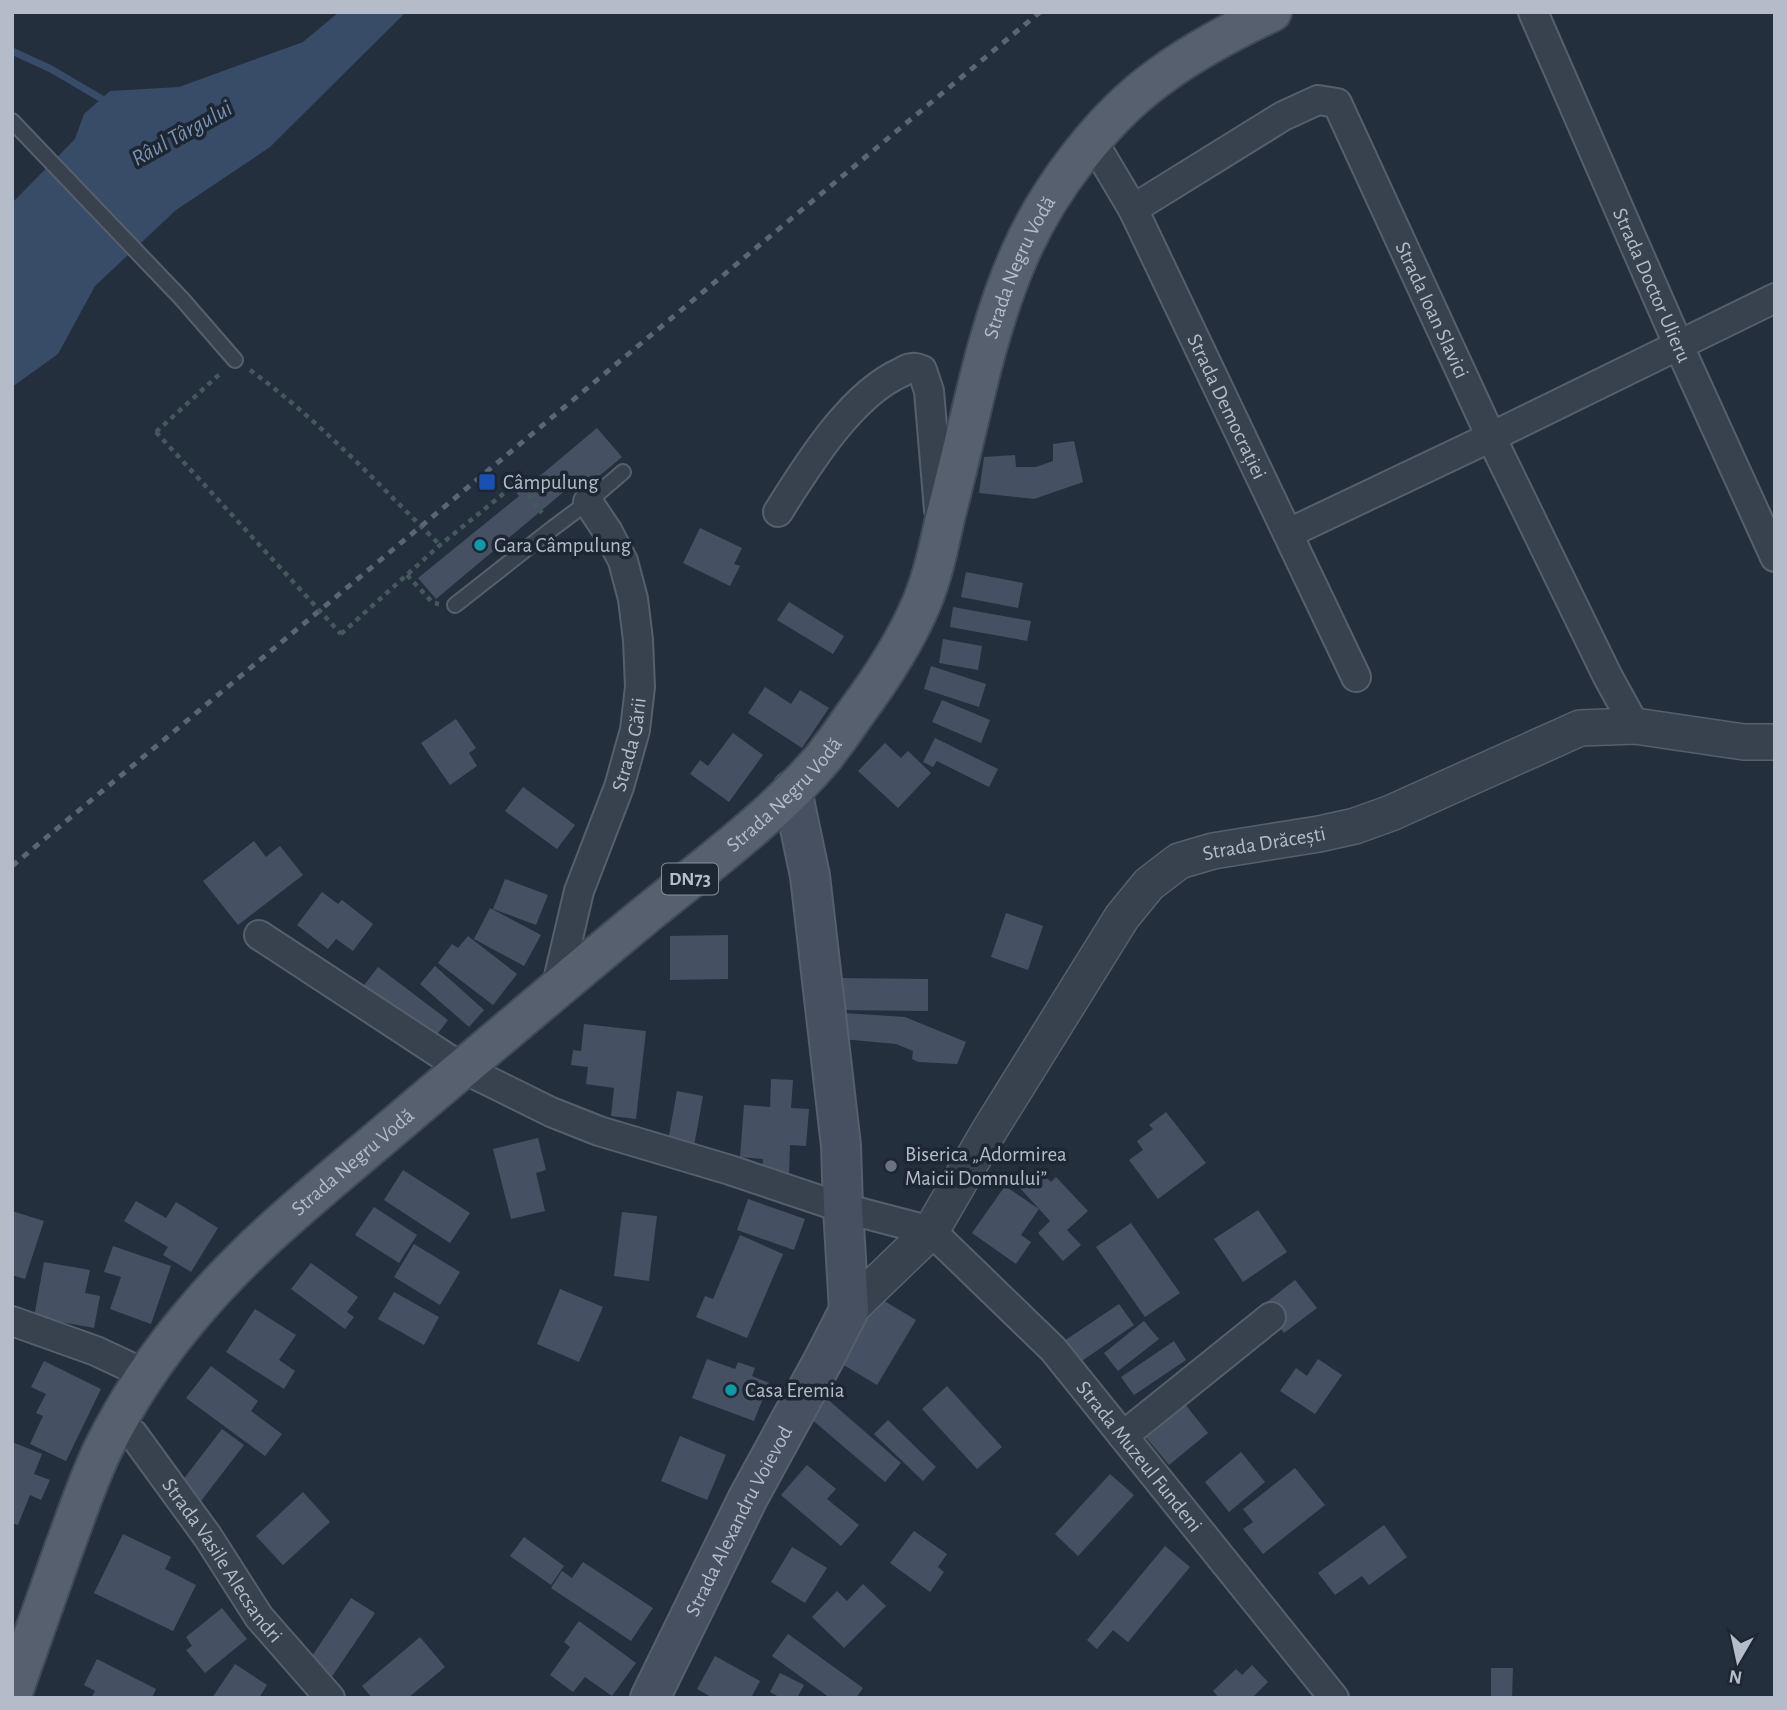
<svg xmlns="http://www.w3.org/2000/svg" width="1787" height="1710" font-family="'Alegreya Sans',sans-serif">
<style>
.water{fill:#394c67}
.lines{fill:none;stroke-linecap:round;stroke-linejoin:round}
.stream{stroke:#394c67;stroke-width:7}
.building{fill:#455162}
.service-casing{stroke:#565f6c;stroke-width:18}
.minor-casing{stroke:#565f6c;stroke-width:32}
.tertiary-casing{stroke:#565f6c;stroke-width:38}
.secondary-casing{stroke:#565f6c;stroke-width:42}
.primary-casing{stroke:#414a57;stroke-width:42}
.path{stroke:#44595c;stroke-width:4.5;stroke-dasharray:5 5;stroke-linecap:butt}
.service{stroke:#38414e;stroke-width:14}
.minor{stroke:#38414e;stroke-width:28}
.tertiary{stroke:#38414e;stroke-width:35}
.secondary{stroke:#465061;stroke-width:38}
.primary{stroke:#56606e;stroke-width:38}
.rail{stroke:#5a6575;stroke-width:5;stroke-dasharray:7 7;stroke-linecap:butt}
.path-bridge{stroke:#44595c;stroke-width:4.5;stroke-dasharray:5 5;stroke-linecap:butt}
.transit-dot{fill:#1a4fb4;stroke:#1d2633;stroke-width:2.5}
.culture-dot{fill:#0f9aa8;stroke:#1d2633;stroke-width:2.5}
.worship-dot{fill:#6b7280;stroke:#1d2633;stroke-width:2.5}
.labels{text-anchor:middle;dominant-baseline:central;stroke-width:7;stroke-linejoin:round;paint-order:stroke}
.shield{fill:#1d2633;stroke:#878f9c;stroke-width:2}
.shield-label{font-size:19px;font-weight:bold;fill:#b4bcc9}
.street-label{font-size:21px;fill:#b4bcc9;stroke:#1d2633}
.poi-label{font-size:21px;fill:#b4bcc9;stroke:#1d2633;text-anchor:start}
.water-label{font-size:23px;font-style:italic;fill:#7c92b1;stroke:#1d2633}
</style>
<rect width="100%" height="100%" fill="#242f3e"/>
<path class="water" d="M 339,12 L 406,12 L 270,147 L 176,210 L 95,286 L 58,354 L 12,387 L 12,203 L 75,139 L 84,114 L 110,91 L 179,87 L 303,42 Z"/>
<g class="lines">
<path class="stream" d="M 12,51 L 51,69 L 107,102"/>
</g>
<g class="building">
<path d="M 597,428 L 622,457 L 586,487 L 579,479 L 436,599 L 418,578 L 519,496 L 510,484 L 520,476 L 529,485 Z"/>
<path d="M 1074,441 L 1083,482 L 1034,499 L 979,493 L 984,457 L 1015,455 L 1016,467 L 1036,467 L 1053,461 L 1053,444 Z"/>
<path d="M 700,528 L 742,548 L 734,564 L 740,566 L 730,586 L 683,563 Z"/>
<path d="M 966,572 L 1023,583 L 1018,608 L 961,597 Z"/>
<path d="M 789,602 L 844,636 L 833,654 L 777,620 Z"/>
<path d="M 953,607 L 1031,621 L 1027,641 L 950,627 Z"/>
<path d="M 943,639 L 982,646 L 978,670 L 939,663 Z"/>
<path d="M 931,666 L 986,684 L 979,707 L 924,689 Z"/>
<path d="M 765,687 L 791,704 L 800,690 L 829,708 L 802,748 L 748,713 Z"/>
<path d="M 942,700 L 990,720 L 981,743 L 932,722 Z"/>
<path d="M 456,719 L 476,748 L 469,753 L 477,766 L 450,785 L 421,743 Z"/>
<path d="M 733,733 L 763,755 L 729,802 L 690,774 L 700,760 L 708,766 Z"/>
<path d="M 935,738 L 998,769 L 989,787 L 937,761 L 933,767 L 923,762 Z"/>
<path d="M 885,743 L 901,758 L 908,751 L 931,773 L 898,808 L 858,771 Z"/>
<path d="M 523,787 L 575,825 L 557,849 L 505,811 Z"/>
<path d="M 254,841 L 266,857 L 280,846 L 303,875 L 238,925 L 203,881 Z"/>
<path d="M 505,879 L 548,895 L 536,925 L 493,909 Z"/>
<path d="M 322,892 L 338,904 L 342,900 L 373,924 L 353,951 L 336,939 L 328,949 L 297,925 Z"/>
<path d="M 490,908 L 541,935 L 524,966 L 474,939 Z"/>
<path d="M 1006,913 L 1043,926 L 1028,970 L 991,957 Z"/>
<path d="M 728,935 L 728,979 L 670,980 L 670,936 Z"/>
<path d="M 468,936 L 517,974 L 493,1005 L 438,963 L 452,944 L 458,948 Z"/>
<path d="M 435,966 L 484,1010 L 469,1027 L 420,984 Z"/>
<path d="M 378,967 L 448,1020 L 429,1045 L 359,992 Z"/>
<path d="M 839,978 L 928,979 L 928,1011 L 839,1010 Z"/>
<path d="M 843,1013 L 905,1017 L 966,1042 L 957,1064 L 918,1062 L 912,1059 L 913,1051 L 896,1044 L 842,1039 Z"/>
<path d="M 584,1024 L 646,1031 L 636,1119 L 611,1116 L 614,1088 L 586,1084 L 588,1067 L 571,1065 L 573,1050 L 581,1051 Z"/>
<path d="M 771,1079 L 793,1080 L 791,1108 L 809,1109 L 806,1146 L 790,1145 L 789,1173 L 762,1171 L 763,1159 L 740,1157 L 744,1105 L 770,1107 Z"/>
<path d="M 677,1091 L 703,1096 L 694,1146 L 668,1141 Z"/>
<path d="M 1166,1112 L 1206,1163 L 1158,1199 L 1129,1160 L 1143,1150 L 1137,1141 L 1153,1129 L 1149,1125 Z"/>
<path d="M 538,1138 L 546,1170 L 536,1173 L 545,1211 L 511,1219 L 493,1149 Z"/>
<path d="M 403,1170 L 470,1213 L 450,1243 L 384,1200 Z"/>
<path d="M 1039,1170 L 1051,1182 L 1056,1177 L 1088,1211 L 1067,1230 L 1081,1245 L 1063,1261 L 1038,1233 L 1050,1221 L 1020,1188 Z"/>
<path d="M 1005,1186 L 1039,1209 L 1021,1235 L 1031,1242 L 1016,1264 L 972,1233 Z"/>
<path d="M 748,1199 L 805,1219 L 794,1250 L 737,1230 Z"/>
<path d="M 136,1201 L 166,1218 L 176,1202 L 218,1228 L 191,1272 L 163,1255 L 168,1247 L 124,1221 Z"/>
<path d="M 374,1207 L 417,1235 L 399,1263 L 355,1235 Z"/>
<path d="M 1258,1210 L 1287,1252 L 1243,1282 L 1214,1239 Z"/>
<path d="M 12,1211 L 44,1221 L 25,1279 L 12,1275 Z"/>
<path d="M 622,1212 L 657,1216 L 649,1281 L 614,1276 Z"/>
<path d="M 1131,1223 L 1180,1293 L 1145,1317 L 1096,1247 Z"/>
<path d="M 740,1235 L 783,1254 L 747,1338 L 696,1317 L 705,1296 L 713,1299 Z"/>
<path d="M 414,1244 L 460,1272 L 440,1305 L 394,1277 Z"/>
<path d="M 113,1246 L 171,1266 L 151,1324 L 110,1309 L 121,1277 L 104,1272 Z"/>
<path d="M 44,1262 L 90,1270 L 85,1293 L 100,1296 L 94,1328 L 34,1317 Z"/>
<path d="M 311,1263 L 358,1297 L 347,1312 L 354,1317 L 345,1329 L 291,1289 Z"/>
<path d="M 1295,1280 L 1317,1308 L 1284,1333 L 1263,1305 Z"/>
<path d="M 560,1289 L 603,1307 L 579,1362 L 537,1344 Z"/>
<path d="M 394,1292 L 439,1317 L 424,1345 L 378,1319 Z"/>
<path d="M 876,1296 L 916,1320 L 877,1385 L 837,1361 Z"/>
<path d="M 1119,1304 L 1134,1325 L 1076,1365 L 1061,1343 Z"/>
<path d="M 255,1309 L 296,1335 L 279,1360 L 295,1371 L 284,1389 L 226,1352 Z"/>
<path d="M 1144,1321 L 1159,1339 L 1118,1371 L 1104,1353 Z"/>
<path d="M 1174,1341 L 1186,1360 L 1134,1395 L 1121,1377 Z"/>
<path d="M 707,1359 L 735,1369 L 738,1362 L 755,1368 L 752,1376 L 769,1383 L 754,1421 L 692,1398 Z"/>
<path d="M 1318,1359 L 1342,1375 L 1315,1414 L 1280,1391 L 1296,1368 L 1307,1376 Z"/>
<path d="M 44,1361 L 101,1389 L 66,1461 L 30,1444 L 43,1416 L 36,1413 L 46,1394 L 31,1387 Z"/>
<path d="M 211,1366 L 258,1401 L 251,1411 L 282,1434 L 265,1456 L 186,1398 Z"/>
<path d="M 947,1386 L 1002,1447 L 977,1469 L 922,1409 Z"/>
<path d="M 826,1398 L 901,1463 L 885,1482 L 809,1417 Z"/>
<path d="M 1184,1403 L 1208,1433 L 1169,1465 L 1144,1435 Z"/>
<path d="M 888,1420 L 936,1467 L 923,1481 L 874,1434 Z"/>
<path d="M 222,1429 L 244,1445 L 201,1501 L 179,1485 Z"/>
<path d="M 680,1436 L 726,1455 L 707,1500 L 661,1481 Z"/>
<path d="M 12,1442 L 42,1454 L 34,1474 L 50,1480 L 41,1500 L 30,1495 L 18,1525 L 12,1523 Z"/>
<path d="M 1241,1452 L 1265,1482 L 1229,1512 L 1205,1482 Z"/>
<path d="M 807,1465 L 836,1489 L 827,1499 L 859,1525 L 841,1546 L 781,1495 Z"/>
<path d="M 1295,1468 L 1325,1505 L 1263,1554 L 1243,1529 L 1253,1522 L 1243,1509 Z"/>
<path d="M 1110,1474 L 1134,1495 L 1078,1556 L 1055,1534 Z"/>
<path d="M 303,1492 L 330,1522 L 283,1565 L 256,1536 Z"/>
<path d="M 1384,1525 L 1407,1557 L 1369,1585 L 1362,1576 L 1335,1595 L 1318,1573 Z"/>
<path d="M 914,1531 L 947,1554 L 938,1567 L 944,1572 L 930,1592 L 890,1563 Z"/>
<path d="M 123,1534 L 171,1557 L 165,1569 L 196,1585 L 173,1631 L 94,1593 Z"/>
<path d="M 524,1537 L 564,1566 L 551,1585 L 510,1556 Z"/>
<path d="M 1165,1546 L 1190,1567 L 1128,1642 L 1113,1630 L 1097,1649 L 1087,1640 Z"/>
<path d="M 792,1547 L 827,1568 L 805,1603 L 771,1582 Z"/>
<path d="M 583,1562 L 653,1608 L 631,1641 L 551,1588 L 562,1571 L 572,1578 Z"/>
<path d="M 863,1584 L 886,1606 L 844,1648 L 812,1617 L 837,1591 L 847,1601 Z"/>
<path d="M 351,1598 L 375,1613 L 331,1678 L 308,1662 Z"/>
<path d="M 222,1608 L 247,1639 L 205,1673 L 186,1650 L 192,1646 L 186,1637 Z"/>
<path d="M 579,1621 L 636,1663 L 612,1696 L 585,1677 L 573,1692 L 550,1675 L 570,1647 L 564,1642 Z"/>
<path d="M 788,1634 L 863,1688 L 856,1698 L 830,1698 L 772,1656 Z"/>
<path d="M 420,1637 L 445,1667 L 408,1698 L 372,1698 L 362,1686 Z"/>
<path d="M 715,1656 L 760,1681 L 751,1698 L 713,1698 L 697,1689 Z"/>
<path d="M 97,1659 L 156,1689 L 152,1698 L 91,1698 L 95,1691 L 84,1685 Z"/>
<path d="M 235,1664 L 267,1685 L 259,1698 L 212,1698 Z"/>
<path d="M 1252,1665 L 1268,1682 L 1252,1698 L 1219,1698 L 1213,1691 L 1236,1669 L 1242,1675 Z"/>
<path d="M 1491,1668 L 1513,1668 L 1512,1698 L 1491,1698 Z"/>
<path d="M 780,1673 L 804,1685 L 797,1698 L 781,1698 L 770,1692 Z"/>
</g>
<g class="lines">
<g class="service-casing">
<g id="service">
<path d="M 12,121 L 182,299 L 235,360"/>
<path d="M 455,605 L 553,528 L 588,502 L 623,472"/>
</g>
</g>
<g class="minor-casing">
<g id="minor">
<path id="s1" d="M 1533,12 L 1678,344 L 1775,557"/>
<path id="s2" d="M 1092,140 L 1133,209 L 1356,677"/>
<path id="s3" d="M 1133,209 L 1283,116 L 1318,100 L 1337,103 L 1491,437 L 1608,677 L 1635,726"/>
<path d="M 778,512 C 807,466 851,394 902,372 C 905,370 908,368 912,368 C 916,367 919,369 922,370 L 929,391 L 939,510"/>
<path d="M 1289,533 L 1491,437 L 1775,298"/>
<path id="s4" d="M 259,935 L 462,1068 L 551,1112 L 599,1131 L 730,1170 L 843,1208 L 931,1231 L 1053,1349 L 1334,1698"/>
<path id="s5" d="M 556,989 L 579,891 L 619,787 L 635,730 L 640,687 L 638,640 L 633,599 L 623,561 L 608,532 L 588,502"/>
<path d="M 12,1321 L 96,1351 L 147,1375"/>
<path id="s6" d="M 116,1423 L 133,1434 L 208,1537 L 259,1617 L 330,1698"/>
<path d="M 1123,1436 L 1271,1317"/>
</g>
</g>
<g class="tertiary-casing">
<g id="tertiary">
<path id="s7" d="M 849,1310 L 931,1231 L 989,1131 L 1122,917 L 1149,884 L 1179,861 L 1213,851 L 1319,834 L 1355,826 L 1391,813 L 1580,728 L 1635,726 L 1744,742 L 1775,742"/>
</g>
</g>
<g class="secondary-casing">
<g id="secondary">
<path id="s8" d="M 650,1698 L 748,1498 L 824,1359 L 849,1310 L 843,1208 L 841,1146 L 810,876 L 792,790"/>
</g>
</g>
<g class="primary-casing">
<g id="primary">
<path id="s9" d="M 12,1695 C 29,1647 46,1599 63,1551 C 76,1517 87,1482 103,1449 C 126,1402 159,1353 193,1313 C 249,1246 318,1191 384,1135 C 470,1062 556,989 643,917 C 703,868 773,817 823,758 C 834,744 845,729 855,714 C 881,679 905,643 922,602 C 933,575 939,546 945,518 C 956,476 966,433 976,391 C 987,345 1000,299 1019,256 C 1047,191 1102,118 1159,77 C 1194,51 1232,31 1272,12"/>
</g>
</g>
<g class="path">
<path d="M 250,370 C 320,421 379,485 440,545"/>
<path d="M 156,432 L 222,372"/>
<path d="M 407,575 L 433,603 L 439,604"/>
<path d="M 341,634 L 440,545 L 518,482 L 542,513"/>
</g>
<use href="#service" class="service"/>
<use href="#minor" class="minor"/>
<use href="#tertiary" class="tertiary"/>
<use href="#secondary" class="secondary"/>
<use href="#primary" class="primary"/>
<path class="rail" d="M 12,866 L 1040,12"/>
<path class="path-bridge" d="M 156,432 L 341,634"/>
</g>
<rect class="transit-dot" x="478" y="473" width="18" height="18" rx="3.5"/>
<g class="culture-dot">
<circle cx="480" cy="545" r="7"/>
<circle cx="731" cy="1390" r="7"/>
</g>
<circle class="worship-dot" cx="891" cy="1166" r="7"/>
<g class="labels">
<rect class="shield" x="662" y="863.5" width="56" height="31" rx="5"/>
<g class="shield-label">
<text x="690" y="879">DN73</text>
</g>
<g class="street-label">
<text stroke="none"><textPath href="#s9" startOffset="1801">Strada Negru Vodă</textPath></text>
<text stroke="none"><textPath href="#s1" startOffset="298">Strada Doctor Ulieru</textPath></text>
<text stroke="none"><textPath href="#s3" startOffset="462">Strada Ioan Slavici</textPath></text>
<text stroke="none"><textPath href="#s2" startOffset="299">Strada Democrației</textPath></text>
<text stroke="none"><textPath href="#s5" startOffset="256">Strada Gării</textPath></text>
<text stroke="none"><textPath href="#s9" startOffset="1213">Strada Negru Vodă</textPath></text>
<text stroke="none"><textPath href="#s7" startOffset="649">Strada Drăcești</textPath></text>
<text stroke="none"><textPath href="#s9" startOffset="646">Strada Negru Vodă</textPath></text>
<text stroke="none"><textPath href="#s4" startOffset="1048">Strada Muzeul Fundeni</textPath></text>
<text stroke="none"><textPath href="#s8" startOffset="198">Strada Alexandru Voievod</textPath></text>
<text stroke="none"><textPath href="#s6" startOffset="175">Strada Vasile Alecsandri</textPath></text>
</g>
<g class="poi-label">
<text x="503" y="482">Câmpulung</text>
<text x="494" y="545">Gara Câmpulung</text>
<text x="905" y="1154">Biserica „Adormirea<tspan x="905" dy="24">Maicii Domnului”</tspan></text>
<text x="745" y="1390">Casa Eremia</text>
</g>
<g class="water-label">
<text transform="translate(182 134) rotate(-29)">Râul Târgului</text>
</g>
</g>
<rect width="1787" height="1710" fill="none" stroke="#b4bcc9" stroke-width="28"/>
<g transform="translate(1738 1661) rotate(189)" stroke="#1d2633" stroke-width="5" paint-order="stroke">
<path d="M0-5L12 26L0 18L-12 26Z" fill="#b4bcc9"/>
<text y="-10" font-size="19" font-weight="bold" text-anchor="middle" fill="#b4bcc9">N</text>
</g>
</svg>
